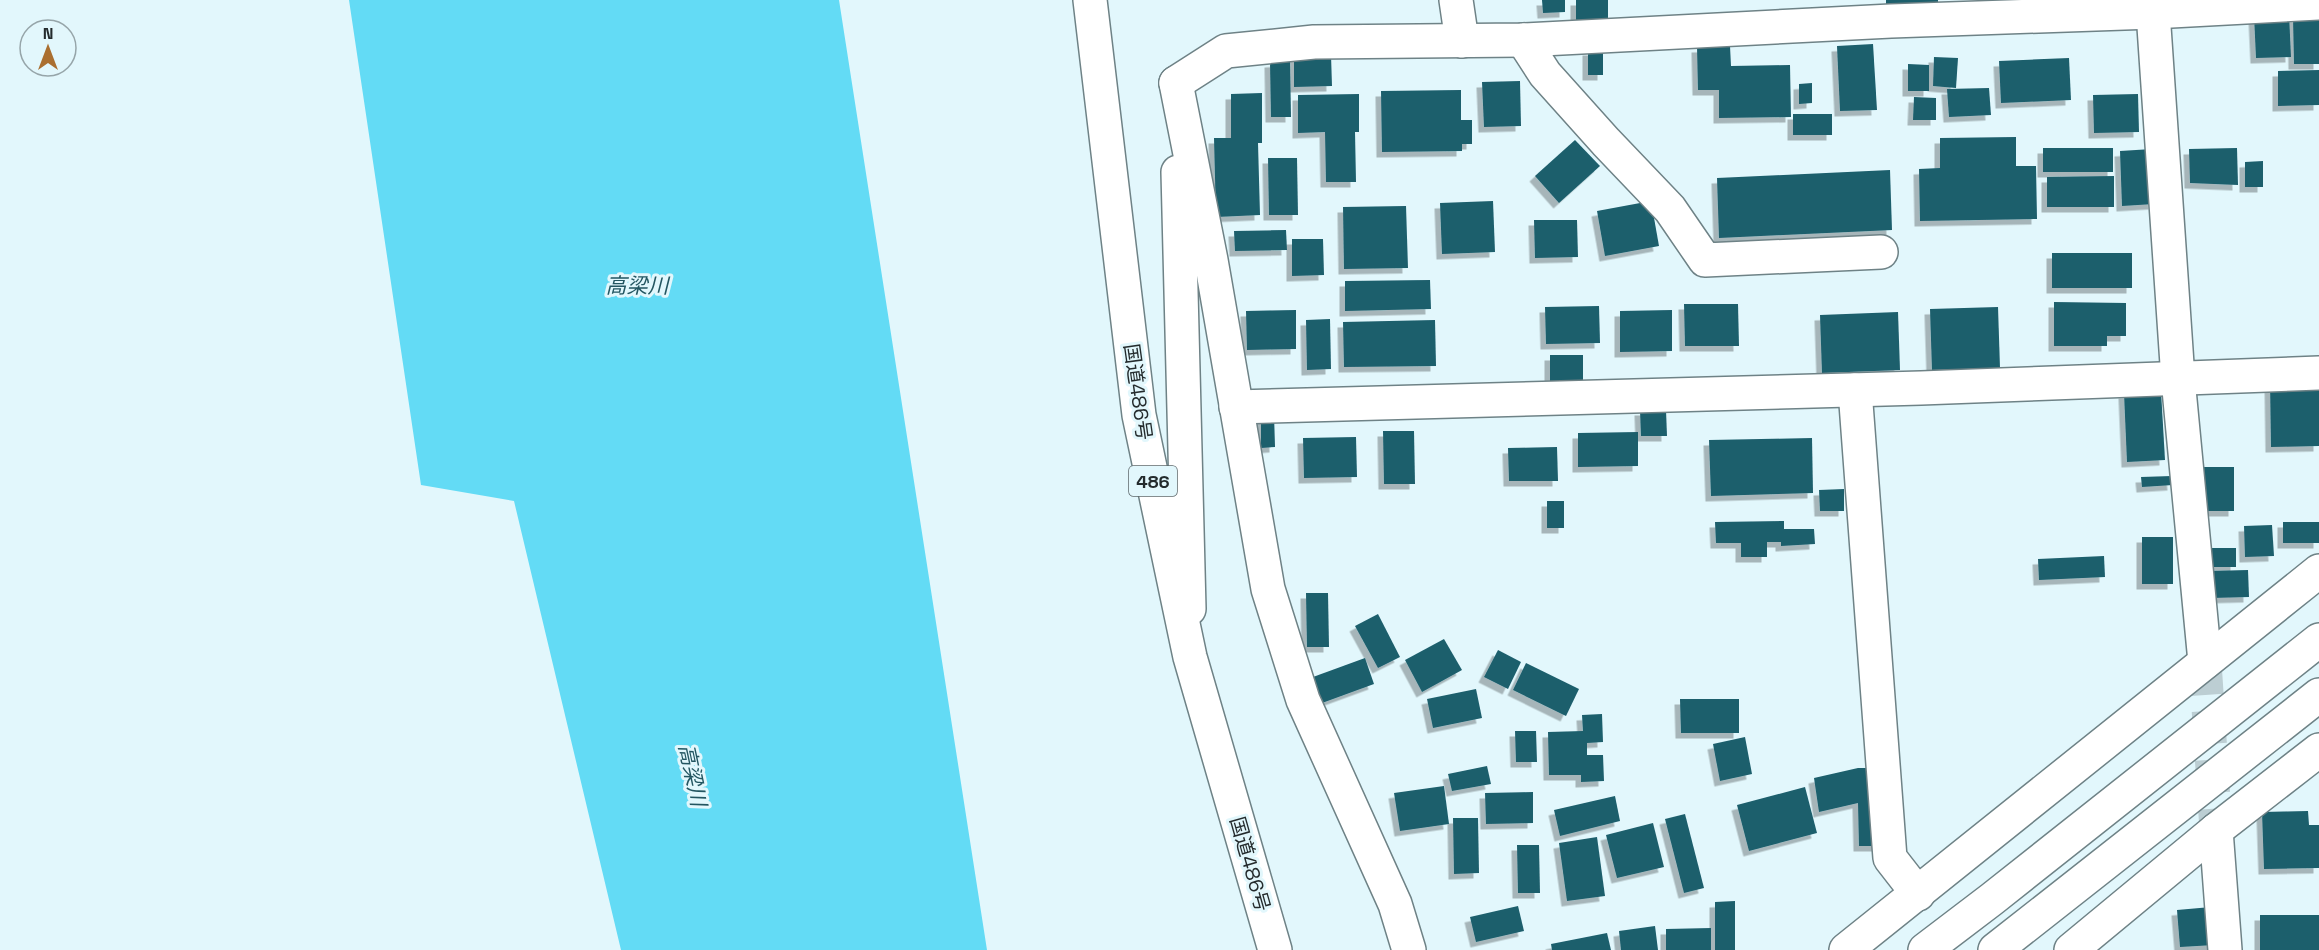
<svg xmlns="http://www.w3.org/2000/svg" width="2319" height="950" font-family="'Space Grotesk','Noto Sans JP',sans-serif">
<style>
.water{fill:#63dbf5}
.building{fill:#1c5e6c;filter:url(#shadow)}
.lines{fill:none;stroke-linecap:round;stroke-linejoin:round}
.street-tunnel{stroke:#bcced3;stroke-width:33;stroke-dasharray:33 16;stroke-linecap:butt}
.street-casing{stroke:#6e8286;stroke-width:36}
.secondary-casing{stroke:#6e8286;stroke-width:36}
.highway-casing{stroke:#6e8286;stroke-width:36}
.street{stroke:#fff;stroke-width:33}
.secondary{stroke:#fff;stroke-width:33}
.highway{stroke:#fff;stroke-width:33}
.labels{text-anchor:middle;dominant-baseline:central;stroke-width:6;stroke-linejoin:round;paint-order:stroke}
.shield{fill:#e2f7fc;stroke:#5d686b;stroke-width:1.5}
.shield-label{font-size:18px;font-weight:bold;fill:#242b2d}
.street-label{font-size:20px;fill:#242b2d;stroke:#e2f7fc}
.water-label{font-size:21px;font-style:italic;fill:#235661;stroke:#e2f7fc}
</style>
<defs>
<filter id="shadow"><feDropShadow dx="-5.5" dy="5.5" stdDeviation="0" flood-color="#0004"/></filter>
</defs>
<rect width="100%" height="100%" fill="#e2f7fc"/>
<path class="water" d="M 349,0 L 839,0 L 987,950 L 621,950 L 514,501 L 421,485 Z"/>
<g class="building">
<path d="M 1542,0 L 1565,0 L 1565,12 L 1543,13 Z"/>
<rect x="1576" y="0" width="32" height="26"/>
<path d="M 1886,0 L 1938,0 L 1938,10 L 1886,12 Z"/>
<path d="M 2289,14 L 2291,57 L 2256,58 L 2254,15 Z"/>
<path d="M 2319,16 L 2319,64 L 2294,64 L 2293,17 Z"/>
<path d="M 1873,44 L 1877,110 L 1840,111 L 1837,46 Z"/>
<path d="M 1730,46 L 1731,66 L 1790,65 L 1791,117 L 1719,118 L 1719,90 L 1698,90 L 1697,47 Z"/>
<rect x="1588" y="50" width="15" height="25"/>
<path d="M 1294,55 L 1331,55 L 1332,86 L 1294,87 Z"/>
<path d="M 1934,57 L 1958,58 L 1956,88 L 1933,86 Z"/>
<path d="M 2069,58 L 2071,100 L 2001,103 L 1999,61 Z"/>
<path d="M 1290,61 L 1291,117 L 1271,117 L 1270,62 Z"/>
<path d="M 1908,64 L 1929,65 L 1929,91 L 1908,91 Z"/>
<path d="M 2319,70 L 2319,105 L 2278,106 L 2278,71 Z"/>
<path d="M 1520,81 L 1521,126 L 1484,127 L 1482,82 Z"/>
<path d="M 1812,83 L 1812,103 L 1799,104 L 1799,84 Z"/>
<path d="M 1989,88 L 1991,115 L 1949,117 L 1947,89 Z"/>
<path d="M 1461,90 L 1461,120 L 1472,120 L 1472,144 L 1462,144 L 1462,151 L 1382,152 L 1381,91 Z"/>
<path d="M 1262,93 L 1262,143 L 1258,143 L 1260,215 L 1216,217 L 1214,138 L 1231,138 L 1231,94 Z"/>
<path d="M 1359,94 L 1359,132 L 1355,132 L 1356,182 L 1326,182 L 1325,132 L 1298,133 L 1298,95 Z"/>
<path d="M 2138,94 L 2139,132 L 2094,133 L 2093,95 Z"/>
<path d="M 1914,97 L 1936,98 L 1936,120 L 1913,120 Z"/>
<rect x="1793" y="114" width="39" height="21"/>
<path d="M 2016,137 L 2016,166 L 2036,166 L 2037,219 L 1920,221 L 1919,169 L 1940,168 L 1940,138 Z"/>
<path d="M 1575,140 L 1600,166 L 1559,203 L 1535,176 Z"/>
<rect x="2043" y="148" width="70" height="24"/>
<path d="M 2237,148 L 2238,185 L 2190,183 L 2189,149 Z"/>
<path d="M 2152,149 L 2154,204 L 2122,206 L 2120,151 Z"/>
<path d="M 1268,158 L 1297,158 L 1298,215 L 1269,215 Z"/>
<path d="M 2263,161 L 2263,187 L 2245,187 L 2245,162 Z"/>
<path d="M 1890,170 L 1892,230 L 1719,238 L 1717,178 Z"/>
<path d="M 2114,176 L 2114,207 L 2047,207 L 2047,177 Z"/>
<path d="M 1493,201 L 1495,252 L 1442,254 L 1440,203 Z"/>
<path d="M 1651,201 L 1659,246 L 1605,256 L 1597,211 Z"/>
<path d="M 1406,206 L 1408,268 L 1344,269 L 1343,207 Z"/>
<path d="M 1534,220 L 1577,220 L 1578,257 L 1535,258 Z"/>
<path d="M 1286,230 L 1287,250 L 1235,251 L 1234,231 Z"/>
<path d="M 1292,239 L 1323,239 L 1324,275 L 1292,276 Z"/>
<rect x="2052" y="253" width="80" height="35"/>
<path d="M 1430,280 L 1431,309 L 1345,311 L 1345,281 Z"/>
<path d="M 2054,302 L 2126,303 L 2126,336 L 2107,336 L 2107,346 L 2054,346 Z"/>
<path d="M 1684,304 L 1738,304 L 1739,346 L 1685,346 Z"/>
<path d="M 1599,306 L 1600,343 L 1546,344 L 1545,307 Z"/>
<path d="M 1998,307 L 2000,368 L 1932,370 L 1930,309 Z"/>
<path d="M 1296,310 L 1296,349 L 1247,350 L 1246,311 Z"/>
<path d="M 1672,310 L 1672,351 L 1620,352 L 1620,311 Z"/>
<path d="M 1898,312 L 1900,370 L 1822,373 L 1820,315 Z"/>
<path d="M 1330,319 L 1331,369 L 1307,370 L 1306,320 Z"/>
<path d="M 1435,320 L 1436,366 L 1344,367 L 1343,322 Z"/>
<rect x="1550" y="355" width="33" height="31"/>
<path d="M 2319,379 L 2319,446 L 2271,447 L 2270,380 Z"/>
<path d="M 2161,391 L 2165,460 L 2127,462 L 2124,393 Z"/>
<path d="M 1640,410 L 1666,410 L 1667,436 L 1641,436 Z"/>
<path d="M 1274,415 L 1275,447 L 1261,448 L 1261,416 Z"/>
<path d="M 1383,431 L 1414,431 L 1415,484 L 1384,484 Z"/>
<path d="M 1638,432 L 1638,466 L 1578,467 L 1578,433 Z"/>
<path d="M 1356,437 L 1357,477 L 1304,478 L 1303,438 Z"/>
<path d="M 1812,438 L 1813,493 L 1711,496 L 1709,440 Z"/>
<path d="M 1557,447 L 1558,481 L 1509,481 L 1508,448 Z"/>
<rect x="2201" y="467" width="33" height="44"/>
<path d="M 2172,476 L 2173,485 L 2142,487 L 2141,477 Z"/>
<path d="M 1844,489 L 1844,511 L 1820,511 L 1819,490 Z"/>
<rect x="1547" y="501" width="17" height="27"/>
<path d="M 1784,521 L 1784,529 L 1814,529 L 1815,544 L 1781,546 L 1781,542 L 1767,542 L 1767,557 L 1741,557 L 1741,543 L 1716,543 L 1715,522 Z"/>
<rect x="2283" y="522" width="36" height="21"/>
<path d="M 2272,525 L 2274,556 L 2245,557 L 2244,526 Z"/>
<rect x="2142" y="537" width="31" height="47"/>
<rect x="2207" y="548" width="29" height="19"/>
<path d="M 2104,556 L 2105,577 L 2039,580 L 2038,559 Z"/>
<path d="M 2248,570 L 2249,597 L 2211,598 L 2210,571 Z"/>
<path d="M 1306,593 L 1328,593 L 1329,647 L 1307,647 Z"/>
<path d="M 1378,614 L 1400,657 L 1378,668 L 1355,626 Z"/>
<path d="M 1444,639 L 1462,670 L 1422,692 L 1405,660 Z"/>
<path d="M 1498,650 L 1521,662 L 1508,689 L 1484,677 Z"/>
<path d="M 1365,658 L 1374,684 L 1322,703 L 1313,677 Z"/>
<path d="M 1526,663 L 1579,689 L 1566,716 L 1513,690 Z"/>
<path d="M 1476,689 L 1482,718 L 1433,728 L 1427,699 Z"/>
<path d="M 1680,699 L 1739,699 L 1739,733 L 1681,733 Z"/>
<path d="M 1602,714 L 1603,742 L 1587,743 L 1587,755 L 1603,755 L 1604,781 L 1581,782 L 1581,775 L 1549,775 L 1548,732 L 1583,731 L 1582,715 Z"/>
<path d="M 1515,731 L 1536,731 L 1537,762 L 1516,762 Z"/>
<path d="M 1745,737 L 1752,774 L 1720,781 L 1713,744 Z"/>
<path d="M 1487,766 L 1491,784 L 1452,791 L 1448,774 Z"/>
<path d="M 1858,768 L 1882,768 L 1882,846 L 1859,846 L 1858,803 L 1819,812 L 1814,778 Z"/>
<path d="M 1444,786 L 1449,824 L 1400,831 L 1394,793 Z"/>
<path d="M 1805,787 L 1817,833 L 1749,851 L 1737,805 Z"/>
<path d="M 1533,792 L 1533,823 L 1486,824 L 1485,793 Z"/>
<path d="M 1615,796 L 1620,821 L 1560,836 L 1554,810 Z"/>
<path d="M 2308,811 L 2309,825 L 2319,825 L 2319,868 L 2264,869 L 2262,812 Z"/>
<path d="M 1685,814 L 1704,888 L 1684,893 L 1665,819 Z"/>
<path d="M 1453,818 L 1478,818 L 1479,873 L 1454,874 Z"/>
<path d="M 1653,823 L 1664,867 L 1617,878 L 1606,835 Z"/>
<path d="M 1597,837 L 1605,896 L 1567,901 L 1559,843 Z"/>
<path d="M 1517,845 L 1539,845 L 1540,893 L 1518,893 Z"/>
<path d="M 1735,901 L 1735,950 L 1715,950 L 1715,902 Z"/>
<path d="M 1518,906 L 1524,931 L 1476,942 L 1470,917 Z"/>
<path d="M 2211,907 L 2214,945 L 2180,947 L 2177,910 Z"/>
<rect x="2260" y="915" width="59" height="35"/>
<path d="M 1655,926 L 1658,950 L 1621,950 L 1619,931 Z"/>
<path d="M 1711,928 L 1711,950 L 1666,950 L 1666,929 Z"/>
<path d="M 1607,933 L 1611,950 L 1552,950 L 1551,944 Z"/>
</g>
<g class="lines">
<path class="street-tunnel" d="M 2205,662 L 2216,830"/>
<g class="street-casing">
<g id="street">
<path d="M 1456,0 L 1462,41"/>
<path d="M 2153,12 L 2178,379 L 2205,662"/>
<path d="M 1523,40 L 1545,74 L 1606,142 L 1670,209 L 1705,260 L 1881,252"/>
<path d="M 1176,83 L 1226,51 L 1314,42 L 1523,40 L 1891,21 L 2153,12 L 2319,3"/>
<path d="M 1176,83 L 1211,260 L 1268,589 L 1303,700 L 1395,904 L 1409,950"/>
<path d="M 1178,172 L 1189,609"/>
<path d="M 1855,390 L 1890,858 L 1918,894"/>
<path d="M 1236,407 L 1921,388 L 2319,373"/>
<path d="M 2216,830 L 2225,950"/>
<path d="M 1846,950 L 2319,571"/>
<path d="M 2071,950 L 2216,830 L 2319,750"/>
</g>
</g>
<g class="secondary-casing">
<g id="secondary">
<path d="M 1925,950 L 1992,899 L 2319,640"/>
<path d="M 1995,950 L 2319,695"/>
</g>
</g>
<g class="highway-casing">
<path id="highway" d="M 1090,0 L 1139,415 L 1190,657 L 1275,950"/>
</g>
<use href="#street" class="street"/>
<use href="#secondary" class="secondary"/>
<use href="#highway" class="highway"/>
</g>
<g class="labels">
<rect class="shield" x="1129" y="466" width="48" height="30" rx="4.5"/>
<g class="shield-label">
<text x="1153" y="481">486</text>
</g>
<g class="street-label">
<text transform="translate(1138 392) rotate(82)">国道486号</text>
<text transform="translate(1250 864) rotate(74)">国道486号</text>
</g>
<g class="water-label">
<text x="637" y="285">高梁川</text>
<text transform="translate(693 775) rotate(78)">高梁川</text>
</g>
</g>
<g transform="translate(48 48)"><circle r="28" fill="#e2f7fc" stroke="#96a5a9" stroke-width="1.5"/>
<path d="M0-4.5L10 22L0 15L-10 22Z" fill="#aa6f30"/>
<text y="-9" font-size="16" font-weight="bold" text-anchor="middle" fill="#242b2d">N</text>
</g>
</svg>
